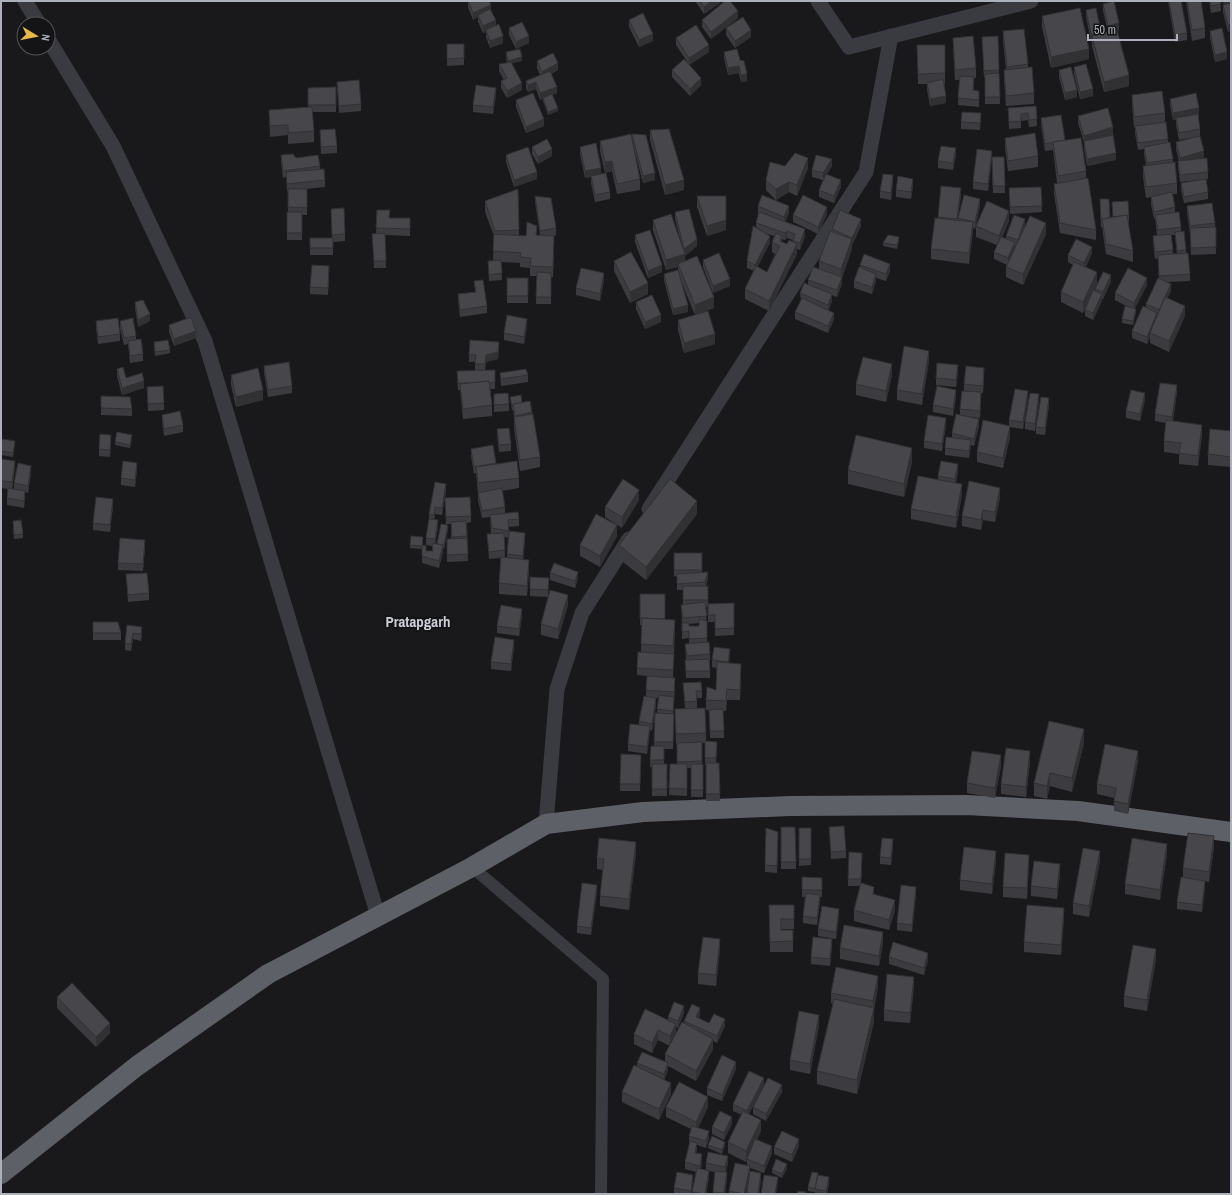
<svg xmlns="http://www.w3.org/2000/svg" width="1232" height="1195" font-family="'Archivo Narrow',sans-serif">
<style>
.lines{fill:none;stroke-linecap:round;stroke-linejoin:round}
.minor{stroke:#3a3b40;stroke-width:12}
.tertiary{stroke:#3a3b40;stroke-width:15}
.trunk{stroke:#5e6067;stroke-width:20}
.wall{fill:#3c3c40;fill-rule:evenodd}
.shaded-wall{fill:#313134}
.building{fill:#46464b;stroke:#313134}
.labels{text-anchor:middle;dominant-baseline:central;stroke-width:4;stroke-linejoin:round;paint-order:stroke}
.district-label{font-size:15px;font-weight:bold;fill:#cdcfd6;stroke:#141416}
</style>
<rect width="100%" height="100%" fill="#19191b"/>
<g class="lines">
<path class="minor" d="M 472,867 L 603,979 L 601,1194"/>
<g class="tertiary">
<path d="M 25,1 L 39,24"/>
<path d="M 818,1 L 849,47 L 1031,1"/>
<path d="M 48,39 L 113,146 L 205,341 L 378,916"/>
<path d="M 649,509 L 866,172 L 891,36"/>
<path d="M 546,824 L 557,689 L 582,613 L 629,539"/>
</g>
<path class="trunk" d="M 1,1174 L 137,1066 L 268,974 L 472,867 L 546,824 L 643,812 L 790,806 L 966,805 L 1078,811 L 1231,832"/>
</g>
<g class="wall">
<path d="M 468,1 L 491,10 L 496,26 L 503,43 L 490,48 L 486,37 L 486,32 L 483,33 L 478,22 L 478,17 L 473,20 L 468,7 Z"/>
<path d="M 695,1 L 720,1 L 720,3 L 704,14 Z"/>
<path d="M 1168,1 L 1181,1 L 1187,33 L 1187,40 L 1175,42 Z"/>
<path d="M 1186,1 L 1201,1 L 1205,28 L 1205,38 L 1192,41 Z"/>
<path d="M 1209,1 L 1220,1 L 1221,11 L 1211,13 Z"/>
<path d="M 1223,1 L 1231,1 L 1231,40 L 1230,36 L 1230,31 L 1228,32 L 1223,12 L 1223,5 L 1224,5 Z"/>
<path d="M 1103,4 L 1119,30 L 1117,30 L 1129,86 L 1104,92 L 1092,46 L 1092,41 L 1091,41 L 1086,17 L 1086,10 L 1101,34 L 1108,32 L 1103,11 Z"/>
<path d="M 1042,16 L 1089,59 L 1051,68 L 1042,27 Z"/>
<path d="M 738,18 L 711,39 L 702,27 L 702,20 Z"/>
<path d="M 629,20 L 653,41 L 639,47 L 629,27 Z"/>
<path d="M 509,28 L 529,43 L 516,49 L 509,35 Z"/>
<path d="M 726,28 L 751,37 L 735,48 L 726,35 Z"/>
<path d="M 1003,31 L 1028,64 L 1028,68 L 1034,93 L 1034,104 L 1006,106 L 1004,80 L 1004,70 L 1006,70 L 1003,41 Z"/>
<path d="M 1210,31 L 1227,59 L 1215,62 L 1210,38 Z"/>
<path d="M 982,37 L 999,70 L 1000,104 L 985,104 L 985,78 L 984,78 Z"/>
<path d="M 676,38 L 709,52 L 689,65 L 701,85 L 690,96 L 672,77 L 672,70 L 688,63 L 676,45 Z"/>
<path d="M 953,38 L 976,68 L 976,78 L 974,78 L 974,90 L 979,98 L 979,107 L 958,105 L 959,80 L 955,80 L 953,49 Z"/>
<path d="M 447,44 L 464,44 L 464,65 L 447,66 Z"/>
<path d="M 917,45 L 945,45 L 945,84 L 944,84 L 946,103 L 930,106 L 927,90 L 927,84 L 918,84 Z"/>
<path d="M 506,52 L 522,61 L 512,63 L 522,90 L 507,98 L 501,88 L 501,81 L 504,80 L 499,71 L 499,64 L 507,63 L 506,56 Z"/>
<path d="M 724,52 L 740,60 L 747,81 L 741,82 L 739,73 L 728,75 L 724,58 Z"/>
<path d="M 537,61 L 558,70 L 551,74 L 557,93 L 552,95 L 558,111 L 548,115 L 543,101 L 543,99 L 540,100 L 536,89 L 528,92 L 526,88 L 526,81 L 540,75 L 537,68 Z"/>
<path d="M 1074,67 L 1093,96 L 1080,99 L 1074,74 Z"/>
<path d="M 1059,70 L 1077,97 L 1065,100 L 1059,77 Z"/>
<path d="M 337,82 L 361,104 L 361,111 L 339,113 Z"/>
<path d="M 336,87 L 336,112 L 312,112 L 314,131 L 314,142 L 288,144 L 288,135 L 270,137 L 269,110 L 308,107 L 308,88 Z"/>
<path d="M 496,95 L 493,114 L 473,112 L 473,105 Z"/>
<path d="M 1132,95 L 1165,113 L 1165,122 L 1168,139 L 1168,143 L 1173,159 L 1173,163 L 1177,183 L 1177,194 L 1173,194 L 1175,207 L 1175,212 L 1181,227 L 1181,231 L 1186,250 L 1190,274 L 1190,281 L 1167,282 L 1171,291 L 1167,299 L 1185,316 L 1169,352 L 1150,343 L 1150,337 L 1147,344 L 1132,338 L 1132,331 L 1146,308 L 1146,304 L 1159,279 L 1158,258 L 1155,259 L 1153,243 L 1153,236 L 1157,235 L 1155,218 L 1154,219 L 1151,204 L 1151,197 L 1146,198 L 1143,177 L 1143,166 L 1146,166 L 1144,154 L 1144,149 L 1138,150 L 1135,133 L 1135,127 L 1134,128 L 1132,105 ZM 1171,235 L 1175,235 L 1177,254 L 1173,254 Z"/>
<path d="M 1170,99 L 1199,115 L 1198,115 L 1200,129 L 1200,136 L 1204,158 L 1208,172 L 1208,179 L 1206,179 L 1208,192 L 1208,199 L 1184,203 L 1181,190 L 1181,183 L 1199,180 L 1180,182 L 1178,168 L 1178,161 L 1179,161 L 1176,149 L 1176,142 L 1197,137 L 1179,140 L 1176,125 L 1176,120 L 1173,120 L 1170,105 Z"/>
<path d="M 516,100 L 544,126 L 526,133 L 516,107 Z"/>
<path d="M 1036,106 L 1037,126 L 1029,127 L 1028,120 L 1021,121 L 1021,128 L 1009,129 L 1008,108 Z"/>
<path d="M 1078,116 L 1113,134 L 1113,135 L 1116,160 L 1087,166 L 1084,148 L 1084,142 L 1078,123 Z"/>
<path d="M 1041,118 L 1065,140 L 1086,171 L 1086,179 L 1096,230 L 1096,240 L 1060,233 L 1054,194 L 1054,184 L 1057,183 L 1053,150 L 1045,151 L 1041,125 Z"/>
<path d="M 981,120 L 980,130 L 961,129 L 961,122 Z"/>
<path d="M 320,130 L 337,146 L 337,153 L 321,154 Z"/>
<path d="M 650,130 L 684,190 L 665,195 L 650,140 Z"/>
<path d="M 632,134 L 655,180 L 643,183 L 632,141 Z"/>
<path d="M 1005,138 L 1038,156 L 1038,167 L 1008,171 L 1005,148 Z"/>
<path d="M 600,141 L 640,179 L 640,190 L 617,194 L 612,171 L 605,173 L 600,151 Z"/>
<path d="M 532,147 L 552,156 L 538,164 L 532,154 Z"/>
<path d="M 580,147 L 601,174 L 610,192 L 610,199 L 595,202 L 591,183 L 591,177 L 585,178 L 580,154 Z"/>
<path d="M 281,155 L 296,158 L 320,166 L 320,169 L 325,180 L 325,187 L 306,189 L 307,189 L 307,215 L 302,215 L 302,240 L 287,240 L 287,212 L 288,212 L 288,191 L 287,191 L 286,177 L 283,178 L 281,162 Z"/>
<path d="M 506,155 L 537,179 L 514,187 L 506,162 Z"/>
<path d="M 956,155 L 953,170 L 938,168 L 938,161 Z"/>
<path d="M 1004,157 L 1005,193 L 993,193 L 992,164 Z"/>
<path d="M 992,158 L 988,191 L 973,189 L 973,182 Z"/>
<path d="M 785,166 L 808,168 L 797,196 L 789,192 L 776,200 L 766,190 L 766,180 Z"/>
<path d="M 832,166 L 827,174 L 841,187 L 834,203 L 819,197 L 819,190 L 823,180 L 812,177 L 812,170 Z"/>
<path d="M 893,182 L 891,200 L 880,198 L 880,191 Z"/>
<path d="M 913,186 L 911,199 L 896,197 L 896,190 Z"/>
<path d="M 1041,187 L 1042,212 L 1010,214 L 1009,188 Z"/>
<path d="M 518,189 L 519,236 L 526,236 L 540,235 L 535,202 L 535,196 L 556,228 L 556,235 L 554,236 L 553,277 L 551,277 L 551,304 L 536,304 L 537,276 L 530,276 L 530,268 L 520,267 L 520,263 L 501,262 L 502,280 L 489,281 L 488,261 L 493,261 L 494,236 L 485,212 L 485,201 Z"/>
<path d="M 961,195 L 958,217 L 980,206 L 975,229 L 973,228 L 969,264 L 931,259 L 931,249 L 938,217 Z"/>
<path d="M 697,196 L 726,230 L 707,236 L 697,207 Z"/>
<path d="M 1100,199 L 1110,218 L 1113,217 L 1112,202 L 1129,215 L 1129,222 L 1128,223 L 1133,251 L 1133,262 L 1106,254 L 1102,227 L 1101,227 Z"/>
<path d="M 758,206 L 789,213 L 785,222 L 805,236 L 800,250 L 797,249 L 797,254 L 769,311 L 745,299 L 745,289 L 754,271 L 747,268 L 747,261 L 756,228 L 756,223 L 759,214 L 758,213 ZM 764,233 L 774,236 L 772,242 L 772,252 L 775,254 L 767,272 L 757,267 L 770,243 ZM 787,238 L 793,240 L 793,242 L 787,244 L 782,242 L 782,239 L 785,240 Z"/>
<path d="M 1187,206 L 1215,223 L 1216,254 L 1191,255 L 1190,233 L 1187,213 Z"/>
<path d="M 331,209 L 345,234 L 345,241 L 333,242 L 333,255 L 310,255 L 310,238 L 332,238 Z"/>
<path d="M 377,210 L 390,218 L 410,218 L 410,236 L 385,235 L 386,268 L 374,268 L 372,234 L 376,234 Z"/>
<path d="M 675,212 L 697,246 L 685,256 L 685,261 L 714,308 L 701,313 L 715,344 L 684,353 L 678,330 L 678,320 L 695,315 L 681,281 L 688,312 L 673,315 L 664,280 L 664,274 L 678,271 L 678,267 L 666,270 L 653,230 L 653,220 L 682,246 L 675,219 Z"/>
<path d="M 827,214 L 818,234 L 793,222 L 793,215 Z"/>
<path d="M 1009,221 L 1002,237 L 1006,239 L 1006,236 L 1025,225 L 1046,234 L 1023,285 L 1006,277 L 1006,267 L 1007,265 L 994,259 L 994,252 L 997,245 L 976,237 L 976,226 Z"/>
<path d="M 861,226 L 852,245 L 852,249 L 842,278 L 842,284 L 837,297 L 832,295 L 832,301 L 829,310 L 834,319 L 828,333 L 795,319 L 795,312 L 801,301 L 800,293 L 808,284 L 808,280 L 819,269 L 819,261 L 832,231 L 832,229 Z"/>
<path d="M 635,235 L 662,272 L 648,278 L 635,242 Z"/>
<path d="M 899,240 L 897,249 L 883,246 L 883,243 Z"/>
<path d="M 1092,253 L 1086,267 L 1097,283 L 1094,290 L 1095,291 L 1095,289 L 1111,282 L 1103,299 L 1102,299 L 1102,301 L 1093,320 L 1085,316 L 1085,310 L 1083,313 L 1061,302 L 1061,292 L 1073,265 L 1068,262 L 1068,255 Z"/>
<path d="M 703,260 L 730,286 L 713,293 L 703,267 Z"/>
<path d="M 614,261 L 648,294 L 630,303 L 614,271 Z"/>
<path d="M 860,265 L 890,271 L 886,281 L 876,278 L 876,281 L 872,294 L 854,288 L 854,281 L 860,268 Z"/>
<path d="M 329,273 L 328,295 L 310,294 L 310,287 Z"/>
<rect x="507" y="278" width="21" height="25"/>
<path d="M 604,280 L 600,301 L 576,295 L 576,288 Z"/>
<path d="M 474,281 L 487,306 L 487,313 L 460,317 L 458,301 L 458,294 L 475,292 Z"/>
<path d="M 1147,285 L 1135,308 L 1136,312 L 1133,325 L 1122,323 L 1122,319 L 1128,307 L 1115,300 L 1115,293 Z"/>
<path d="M 135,302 L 150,321 L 138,327 L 135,308 Z"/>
<path d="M 636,302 L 661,322 L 645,329 L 636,309 Z"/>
<path d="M 96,321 L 120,334 L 120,341 L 98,344 L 96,328 Z"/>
<path d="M 120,321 L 136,336 L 136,340 L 143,354 L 143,361 L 130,363 L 128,344 L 124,345 L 120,328 Z"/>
<path d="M 169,325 L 196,338 L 174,346 L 169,332 Z"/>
<path d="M 527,326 L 524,344 L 504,340 L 504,333 Z"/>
<path d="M 154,342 L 170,350 L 170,353 L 155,356 Z"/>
<path d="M 499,349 L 498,359 L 486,362 L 485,370 L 495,370 L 495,389 L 490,389 L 492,405 L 492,416 L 463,419 L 460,390 L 458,390 L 457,371 L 475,371 L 475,362 L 469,362 L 469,355 Z"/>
<path d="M 929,361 L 922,405 L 897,400 L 897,390 Z"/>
<path d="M 264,366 L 292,386 L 292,393 L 268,397 L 264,373 Z"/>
<path d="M 117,369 L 126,378 L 144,388 L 122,395 L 117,376 Z"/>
<path d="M 958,372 L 956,387 L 936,385 L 936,378 Z"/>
<path d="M 500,373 L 528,375 L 528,382 L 501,386 Z"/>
<path d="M 231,375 L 263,400 L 236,407 L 231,385 Z"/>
<path d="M 892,375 L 886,402 L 856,395 L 856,384 Z"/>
<path d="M 984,375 L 983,393 L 981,393 L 980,418 L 969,417 L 979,426 L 974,446 L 971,445 L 969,458 L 945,455 L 945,448 L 952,438 L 952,433 L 960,415 L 960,409 L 964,391 L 964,384 Z"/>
<path d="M 147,387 L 164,403 L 164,410 L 148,411 Z"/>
<path d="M 1177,392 L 1173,421 L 1202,435 L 1198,466 L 1179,464 L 1179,454 L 1164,452 L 1164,441 L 1166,423 L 1155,421 L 1155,414 Z"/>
<path d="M 494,394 L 509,404 L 509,411 L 494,412 Z"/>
<path d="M 101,396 L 132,409 L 132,416 L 101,415 Z"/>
<path d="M 510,397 L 522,403 L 532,412 L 540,457 L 540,467 L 520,471 L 514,428 L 514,417 L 513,410 L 512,410 Z"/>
<path d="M 956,397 L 953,416 L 933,412 L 933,405 Z"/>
<path d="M 1028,398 L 1023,429 L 1010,427 L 1010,437 L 1003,468 L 977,462 L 977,452 L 1009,426 L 1009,420 Z"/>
<path d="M 1145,400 L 1140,421 L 1126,418 L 1126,411 Z"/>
<path d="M 1039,401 L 1035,431 L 1025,429 L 1025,422 Z"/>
<path d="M 1049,405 L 1045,435 L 1036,434 L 1036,427 Z"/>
<path d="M 162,415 L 183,425 L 183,432 L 164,436 L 162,422 Z"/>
<path d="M 946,425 L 942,451 L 924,448 L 924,441 Z"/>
<path d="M 497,429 L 511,444 L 511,451 L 499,452 L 497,436 Z"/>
<path d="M 1231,431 L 1231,467 L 1208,465 L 1208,454 Z"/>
<path d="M 132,439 L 130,448 L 115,445 L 115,442 Z"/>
<path d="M 111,442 L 110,457 L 99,456 L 99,449 Z"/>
<path d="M 1,445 L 15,445 L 13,457 L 1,455 Z"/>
<path d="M 471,449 L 496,463 L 496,464 L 519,478 L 519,488 L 502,491 L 505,507 L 505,513 L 519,519 L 519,526 L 508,527 L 509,536 L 525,540 L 523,559 L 529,570 L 527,596 L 499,594 L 499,583 L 501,558 L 489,559 L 487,534 L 491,534 L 490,517 L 482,518 L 478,500 L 478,493 L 476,473 L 474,474 L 471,456 ZM 504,537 L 509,538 L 507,558 L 502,558 L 505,557 Z"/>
<path d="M 1,462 L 15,468 L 12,489 L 14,489 L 14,483 L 31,473 L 28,493 L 25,492 L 24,508 L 7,505 L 7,498 L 8,489 L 1,488 Z"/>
<path d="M 912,462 L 904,497 L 848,484 L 848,470 Z"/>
<path d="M 137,470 L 135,487 L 121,485 L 121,478 Z"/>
<path d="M 958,471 L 956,483 L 962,495 L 956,528 L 911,519 L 911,509 L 938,480 L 938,476 Z"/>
<path d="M 446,491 L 442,515 L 435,514 L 434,520 L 438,527 L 435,544 L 437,544 L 448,529 L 444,549 L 443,548 L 443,552 L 439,568 L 422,563 L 422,549 L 410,548 L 410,545 L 423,541 L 423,545 L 426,551 L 432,551 L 432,546 L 426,545 L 426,538 L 429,519 L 429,514 Z"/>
<path d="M 445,498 L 471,516 L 471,522 L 467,523 L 468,561 L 447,562 L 447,539 L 451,539 L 451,524 L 446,524 Z"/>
<path d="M 1000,498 L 995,522 L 983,520 L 981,530 L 962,526 L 962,516 Z"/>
<path d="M 639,500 L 622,528 L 605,517 L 605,507 Z"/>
<path d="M 113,506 L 110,532 L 93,530 L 93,523 Z"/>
<path d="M 697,514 L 646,580 L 619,559 L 619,545 Z"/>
<path d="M 13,521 L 23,534 L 23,538 L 14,539 Z"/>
<path d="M 617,536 L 600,567 L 580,556 L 580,545 Z"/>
<path d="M 145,547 L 143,571 L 118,570 L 118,563 Z"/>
<path d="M 674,553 L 702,553 L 702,573 L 708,579 L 706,586 L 708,586 L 708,604 L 734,603 L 734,635 L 715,636 L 715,622 L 708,622 L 708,607 L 706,607 L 707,642 L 710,654 L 710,678 L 686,678 L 685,660 L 686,660 L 685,644 L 689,644 L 689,638 L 682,639 L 682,623 L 681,605 L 683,605 L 683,590 L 677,590 L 677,577 L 674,576 ZM 699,623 L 699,626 L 689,626 L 689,624 Z"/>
<path d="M 550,573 L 578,578 L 575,588 L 550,580 Z"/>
<path d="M 126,574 L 149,593 L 149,600 L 128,602 Z"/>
<path d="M 530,577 L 549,578 L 548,597 L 530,596 Z"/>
<path d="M 640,594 L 665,594 L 665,619 L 675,630 L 673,677 L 675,685 L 674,704 L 673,714 L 674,714 L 673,749 L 664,749 L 664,764 L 667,764 L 667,796 L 652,796 L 652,767 L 650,767 L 651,746 L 654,746 L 655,713 L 657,713 L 659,698 L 655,698 L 656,705 L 652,731 L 650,730 L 647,754 L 628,751 L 628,744 L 639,725 L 639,721 L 646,696 L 647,676 L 637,675 L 637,668 L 641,652 L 642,625 L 640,625 Z"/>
<path d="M 568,605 L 558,639 L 541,635 L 541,624 Z"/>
<path d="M 522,616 L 519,636 L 497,633 L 497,626 Z"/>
<path d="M 93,622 L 121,633 L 121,640 L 93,640 Z"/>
<path d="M 127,625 L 142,634 L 141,641 L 133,639 L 131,651 L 125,650 L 125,643 Z"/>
<path d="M 514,646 L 511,671 L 491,669 L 491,662 Z"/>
<path d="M 730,656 L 729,663 L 741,674 L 740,700 L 727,700 L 726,711 L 723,711 L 724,738 L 710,738 L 709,710 L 706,710 L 706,700 L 716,690 L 717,668 L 712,667 L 712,660 Z"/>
<path d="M 683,683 L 702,691 L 702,698 L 697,698 L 697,708 L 706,733 L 706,741 L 717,742 L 716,763 L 719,763 L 720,801 L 706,801 L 706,765 L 705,765 L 705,743 L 702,743 L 702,764 L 703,764 L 703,797 L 691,797 L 691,768 L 687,768 L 687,796 L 669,795 L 670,764 L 677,764 L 677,744 L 676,744 L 675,709 L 685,709 Z"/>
<path d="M 1084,743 L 1072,792 L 1050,786 L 1047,799 L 1034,796 L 1034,783 Z"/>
<path d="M 621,754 L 641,755 L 640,791 L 620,791 Z"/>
<path d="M 1138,761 L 1128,814 L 1114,811 L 1114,798 L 1097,794 L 1097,784 Z"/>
<path d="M 1030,762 L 1026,797 L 1001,794 L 1001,784 Z"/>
<path d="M 1001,766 L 995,798 L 967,793 L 967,783 Z"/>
<path d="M 781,827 L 795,827 L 796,869 L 781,869 Z"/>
<path d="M 829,827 L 846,851 L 846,858 L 831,859 Z"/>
<path d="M 766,828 L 778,832 L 777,873 L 765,872 Z"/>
<path d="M 799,828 L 811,828 L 811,865 L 799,866 Z"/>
<path d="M 893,846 L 891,865 L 880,864 L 880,857 Z"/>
<path d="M 1214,847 L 1209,882 L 1205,881 L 1205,888 L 1202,912 L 1177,909 L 1177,902 L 1183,878 L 1183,868 Z"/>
<path d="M 636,853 L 629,910 L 600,906 L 600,896 L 603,870 L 597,869 L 597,858 Z"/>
<path d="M 1167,854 L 1160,900 L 1125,894 L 1125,884 Z"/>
<path d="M 862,860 L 861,884 L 895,910 L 889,930 L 854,921 L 854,910 L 860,886 L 848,886 L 848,879 Z"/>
<path d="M 996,861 L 992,894 L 960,890 L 960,880 Z"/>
<path d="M 1100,861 L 1089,917 L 1073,914 L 1073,903 Z"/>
<path d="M 1029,865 L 1027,899 L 1003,897 L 1003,887 Z"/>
<path d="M 1060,874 L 1057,899 L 1031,896 L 1031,886 Z"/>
<path d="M 802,877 L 822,878 L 822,897 L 820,897 L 820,902 L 817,925 L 803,923 L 803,916 L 805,897 L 802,897 Z"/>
<path d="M 597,892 L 591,935 L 577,933 L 577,926 Z"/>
<path d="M 916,894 L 912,932 L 897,930 L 897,923 Z"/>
<path d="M 769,905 L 794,905 L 794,929 L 781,929 L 781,930 L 793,930 L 793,952 L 770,952 Z"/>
<path d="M 839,916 L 836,939 L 818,936 L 818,929 Z"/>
<path d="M 1064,918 L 1061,955 L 1024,952 L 1024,942 Z"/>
<path d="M 883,943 L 879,966 L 840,959 L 840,948 Z"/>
<path d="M 832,946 L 830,966 L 811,964 L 811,957 Z"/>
<path d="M 720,949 L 716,986 L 698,984 L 698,973 Z"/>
<path d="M 889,957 L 928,960 L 924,975 L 889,964 Z"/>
<path d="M 1156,959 L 1147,1011 L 1124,1007 L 1124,996 Z"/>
<path d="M 878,986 L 874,1010 L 874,1022 L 857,1094 L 817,1084 L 817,1071 L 833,1004 L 831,1003 L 831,993 Z"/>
<path d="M 914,987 L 910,1023 L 884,1021 L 884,1010 Z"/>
<path d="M 57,997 L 110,1033 L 96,1047 L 57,1008 Z"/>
<path d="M 684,1013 L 678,1028 L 676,1027 L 676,1033 L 684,1023 L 684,1021 L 700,1015 L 699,1018 L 709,1023 L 725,1026 L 717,1043 L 713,1041 L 713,1049 L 696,1081 L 668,1066 L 668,1070 L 664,1080 L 671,1094 L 659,1120 L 622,1102 L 622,1092 L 637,1067 L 637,1063 L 665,1062 L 665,1054 L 670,1046 L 658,1040 L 652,1053 L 634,1044 L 634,1034 L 668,1020 L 668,1017 Z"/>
<path d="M 819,1025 L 810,1074 L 790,1070 L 790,1060 Z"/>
<path d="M 736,1069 L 722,1101 L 707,1095 L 707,1088 Z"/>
<path d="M 764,1085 L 749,1114 L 761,1131 L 757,1140 L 772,1153 L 764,1173 L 750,1168 L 750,1171 L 761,1180 L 759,1194 L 747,1194 L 748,1184 L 746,1194 L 729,1194 L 729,1191 L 747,1166 L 747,1160 L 746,1162 L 728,1153 L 728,1142 L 742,1115 L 733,1111 L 733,1104 Z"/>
<path d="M 782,1092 L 766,1121 L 753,1114 L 753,1107 Z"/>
<path d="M 666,1107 L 708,1107 L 698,1128 L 709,1138 L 706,1148 L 697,1145 L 696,1153 L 702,1161 L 701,1169 L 706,1170 L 706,1163 L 728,1163 L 726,1172 L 727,1179 L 725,1194 L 713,1194 L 715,1172 L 709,1171 L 709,1178 L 706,1194 L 692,1194 L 696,1172 L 685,1169 L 685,1162 L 690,1143 L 689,1143 L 689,1136 L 691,1129 L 666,1117 Z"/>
<path d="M 732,1124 L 724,1140 L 712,1134 L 712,1127 Z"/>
<path d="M 708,1145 L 725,1145 L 722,1154 L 708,1148 Z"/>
<path d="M 799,1146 L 792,1162 L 774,1154 L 774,1147 Z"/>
<path d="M 787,1168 L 782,1178 L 772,1173 L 772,1170 Z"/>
<path d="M 818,1175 L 829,1184 L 827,1194 L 815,1194 L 815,1191 L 815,1192 L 808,1191 L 808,1187 Z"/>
<path d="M 693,1182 L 691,1194 L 674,1194 L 674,1188 Z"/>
</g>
<g class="shaded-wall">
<path d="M 712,1 L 720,1 L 720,3 L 704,14 L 704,7 Z"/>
<path d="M 1224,1 L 1231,1 L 1231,6 L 1224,8 Z"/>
<path d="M 491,5 L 491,11 L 478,15 L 478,17 L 473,20 L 473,13 Z"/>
<path d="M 738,11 L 738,18 L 711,39 L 711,32 Z"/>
<path d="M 496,20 L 496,27 L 486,30 L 486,32 L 483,33 L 483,26 Z"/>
<path d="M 1119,23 L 1119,30 L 1108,33 L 1108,26 Z"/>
<path d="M 1231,24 L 1231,31 L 1230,29 L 1230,31 L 1228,32 L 1228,25 Z"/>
<path d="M 751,30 L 751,37 L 735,48 L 735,41 Z"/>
<path d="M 1101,32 L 1101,39 L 1092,36 L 1092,41 L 1091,41 L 1091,35 Z"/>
<path d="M 653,34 L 653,41 L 639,47 L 639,40 Z"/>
<path d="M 503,36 L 503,43 L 490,48 L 490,41 Z"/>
<path d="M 529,36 L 529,43 L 516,49 L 516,42 Z"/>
<path d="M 709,45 L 709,52 L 689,65 L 689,58 Z"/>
<path d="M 1089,49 L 1089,59 L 1051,68 L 1051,57 Z"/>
<path d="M 1227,52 L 1227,59 L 1215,62 L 1215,55 Z"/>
<path d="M 522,57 L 522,61 L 508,64 L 508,61 Z"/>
<path d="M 558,63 L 558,70 L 542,79 L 542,72 Z"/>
<path d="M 739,66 L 739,73 L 728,75 L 728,68 Z"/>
<path d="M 747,74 L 747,81 L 741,82 L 741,75 Z"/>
<path d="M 1129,75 L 1129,86 L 1104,92 L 1104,82 Z"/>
<path d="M 701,78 L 701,85 L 690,96 L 690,89 Z"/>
<path d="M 536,82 L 536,89 L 528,92 L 528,85 Z"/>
<path d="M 522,83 L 522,90 L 507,98 L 507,91 Z"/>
<path d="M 557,87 L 557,93 L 543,99 L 543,98 L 543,99 L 540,100 L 540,93 Z"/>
<path d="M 496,88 L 496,95 L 493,114 L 493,107 Z"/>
<path d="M 1093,89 L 1093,96 L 1080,99 L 1080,92 Z"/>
<path d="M 1077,90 L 1077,97 L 1065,100 L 1065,93 Z"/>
<path d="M 946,96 L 946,103 L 930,106 L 930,99 Z"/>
<path d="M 558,108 L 558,111 L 548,115 L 548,112 Z"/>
<path d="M 1199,108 L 1199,115 L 1176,120 L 1176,118 L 1176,120 L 1173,120 L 1173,113 Z"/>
<path d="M 544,119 L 544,126 L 526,133 L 526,127 Z"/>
<path d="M 1113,127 L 1113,134 L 1084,142 L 1084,136 Z"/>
<path d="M 956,148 L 956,155 L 953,170 L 953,163 Z"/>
<path d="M 552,149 L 552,156 L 538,164 L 538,157 Z"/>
<path d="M 992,151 L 992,158 L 988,191 L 988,184 Z"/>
<path d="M 1204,151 L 1204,158 L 1180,165 L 1180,158 Z"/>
<path d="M 1116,153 L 1116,160 L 1087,166 L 1087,159 Z"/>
<path d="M 808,158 L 808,168 L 797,196 L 797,185 Z"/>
<path d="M 832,159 L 832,166 L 823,180 L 823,173 Z"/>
<path d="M 612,161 L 612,171 L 605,173 L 605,162 Z"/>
<path d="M 601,168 L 601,175 L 585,178 L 585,171 Z"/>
<path d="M 537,172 L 537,179 L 514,187 L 514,180 Z"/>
<path d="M 655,173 L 655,180 L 643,183 L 643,176 Z"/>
<path d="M 893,175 L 893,182 L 891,200 L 891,193 Z"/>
<path d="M 913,179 L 913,186 L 911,199 L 911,192 Z"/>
<path d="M 684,180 L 684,190 L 665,195 L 665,185 Z"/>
<path d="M 841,180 L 841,187 L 834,203 L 834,196 Z"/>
<path d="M 789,182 L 789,192 L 776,200 L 776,189 Z"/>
<path d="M 961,188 L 961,195 L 957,226 L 957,219 Z"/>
<path d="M 980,199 L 980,206 L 975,229 L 975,222 Z"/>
<path d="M 789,206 L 789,213 L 784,224 L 784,217 Z"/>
<path d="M 726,207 L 726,230 L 707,236 L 707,226 Z"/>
<path d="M 827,207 L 827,214 L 818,234 L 818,227 Z"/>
<path d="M 1009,211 L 1009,221 L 999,246 L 999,236 Z"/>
<path d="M 861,219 L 861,226 L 852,245 L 852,249 L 842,278 L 842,284 L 837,297 L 837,290 L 841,279 L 841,269 L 852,238 Z"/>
<path d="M 1025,219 L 1025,226 L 1018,247 L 1018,240 Z"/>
<path d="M 973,222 L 973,232 L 969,264 L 969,253 Z"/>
<path d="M 1046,223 L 1046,234 L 1023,285 L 1023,274 Z"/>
<path d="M 805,229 L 805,236 L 800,250 L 800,243 Z"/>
<path d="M 787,231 L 787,238 L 785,240 L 785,233 Z"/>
<path d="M 554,236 L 554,246 L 553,277 L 553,267 Z"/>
<path d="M 770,236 L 770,243 L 755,272 L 755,265 Z"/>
<path d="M 697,239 L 697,246 L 685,256 L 685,264 L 678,264 L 678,267 L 666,270 L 666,260 L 684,254 L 684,249 Z"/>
<path d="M 1015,242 L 1015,249 L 1008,265 L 1008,258 Z"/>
<path d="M 797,244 L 797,254 L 769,311 L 769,301 Z"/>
<path d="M 1092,247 L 1092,253 L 1084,270 L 1084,263 Z"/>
<path d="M 890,264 L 890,271 L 886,281 L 886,274 Z"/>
<path d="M 662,265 L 662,272 L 648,278 L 648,271 Z"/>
<path d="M 1097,272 L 1097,283 L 1083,313 L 1083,302 Z"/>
<path d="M 604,273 L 604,280 L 600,301 L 600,294 Z"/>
<path d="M 876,274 L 876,281 L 872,294 L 872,287 Z"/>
<path d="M 1111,275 L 1111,282 L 1103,299 L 1103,292 Z"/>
<path d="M 1147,278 L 1147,285 L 1134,310 L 1134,303 Z"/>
<path d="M 730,279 L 730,286 L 713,293 L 713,286 Z"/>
<path d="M 648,283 L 648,294 L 630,303 L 630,292 Z"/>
<path d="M 1171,284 L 1171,291 L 1159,317 L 1159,310 Z"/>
<path d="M 832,294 L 832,301 L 828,312 L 828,305 Z"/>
<path d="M 1102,294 L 1102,301 L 1093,320 L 1093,313 Z"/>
<path d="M 714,297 L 714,308 L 695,315 L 695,305 Z"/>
<path d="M 688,305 L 688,312 L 673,315 L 673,309 Z"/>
<path d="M 1185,306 L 1185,316 L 1169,352 L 1169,341 Z"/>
<path d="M 1136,309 L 1136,312 L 1133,325 L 1133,321 Z"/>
<path d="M 834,313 L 834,319 L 828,333 L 828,326 Z"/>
<path d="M 1157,313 L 1157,320 L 1150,333 L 1150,337 L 1147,344 L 1147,337 Z"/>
<path d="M 150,314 L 150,321 L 138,327 L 138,320 Z"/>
<path d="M 661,315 L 661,322 L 645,329 L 645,322 Z"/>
<path d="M 527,319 L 527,326 L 524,344 L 524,337 Z"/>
<path d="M 196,331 L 196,338 L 174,346 L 174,339 Z"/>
<path d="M 715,334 L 715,344 L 684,353 L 684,343 Z"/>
<path d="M 499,342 L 498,359 L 486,362 L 485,371 L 486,355 Z"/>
<path d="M 929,351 L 929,361 L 922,405 L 922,394 Z"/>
<path d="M 892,364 L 892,375 L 886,402 L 886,391 Z"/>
<path d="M 958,365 L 958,372 L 956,387 L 956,380 Z"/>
<path d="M 984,368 L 984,375 L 983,393 L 983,386 Z"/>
<path d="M 144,381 L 144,388 L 122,395 L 122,388 Z"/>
<path d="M 1177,385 L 1177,392 L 1172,424 L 1172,417 Z"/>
<path d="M 263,390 L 263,400 L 236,407 L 236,397 Z"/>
<path d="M 956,390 L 956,397 L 953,416 L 953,409 Z"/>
<path d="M 1028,391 L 1028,398 L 1023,429 L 1023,422 Z"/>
<path d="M 981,392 L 981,399 L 980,418 L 980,411 Z"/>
<path d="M 1145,393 L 1145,400 L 1140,421 L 1140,414 Z"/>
<path d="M 1039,394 L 1039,401 L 1035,431 L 1035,424 Z"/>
<path d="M 1049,398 L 1049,405 L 1045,435 L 1045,428 Z"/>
<path d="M 946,418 L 946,425 L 942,451 L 942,444 Z"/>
<path d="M 979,419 L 979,426 L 974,446 L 974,439 Z"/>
<path d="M 1202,425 L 1202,435 L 1198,466 L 1198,456 Z"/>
<path d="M 1010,426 L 1010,437 L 1003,468 L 1003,458 Z"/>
<path d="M 111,435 L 111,442 L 110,457 L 110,450 Z"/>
<path d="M 971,440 L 971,447 L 969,458 L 969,451 Z"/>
<path d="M 912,448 L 912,462 L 904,497 L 904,484 Z"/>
<path d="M 15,461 L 15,468 L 12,489 L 12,482 Z"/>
<path d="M 137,463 L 137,470 L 135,487 L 135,480 Z"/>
<path d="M 958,464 L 958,471 L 955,486 L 955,479 Z"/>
<path d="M 31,466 L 31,473 L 28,493 L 28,486 Z"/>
<path d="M 446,484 L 446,491 L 442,515 L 442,508 Z"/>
<path d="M 962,484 L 962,495 L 956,528 L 956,517 Z"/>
<path d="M 1000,488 L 1000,498 L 995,522 L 995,512 Z"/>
<path d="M 639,490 L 639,500 L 622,528 L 622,517 Z"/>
<path d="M 25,491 L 25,498 L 24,508 L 24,501 Z"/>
<path d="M 113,499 L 113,506 L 110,532 L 110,525 Z"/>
<path d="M 697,501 L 697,514 L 646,580 L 646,567 Z"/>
<path d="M 435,507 L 435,514 L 434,522 L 434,515 Z"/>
<path d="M 983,510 L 983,520 L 981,530 L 981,520 Z"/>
<path d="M 438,520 L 438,527 L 435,546 L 435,539 Z"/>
<path d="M 448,525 L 448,529 L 444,549 L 444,545 Z"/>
<path d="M 617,525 L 617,536 L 600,567 L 600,556 Z"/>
<path d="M 525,533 L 525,540 L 523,563 L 523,556 Z"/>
<path d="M 145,540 L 145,547 L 143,571 L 143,564 Z"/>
<path d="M 443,545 L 443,552 L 439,568 L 439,561 Z"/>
<path d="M 529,560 L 529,570 L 527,596 L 527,586 Z"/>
<path d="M 578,572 L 578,578 L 575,588 L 575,581 Z"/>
<path d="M 708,572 L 708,579 L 705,589 L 705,582 Z"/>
<path d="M 568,595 L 568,605 L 558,639 L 558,629 Z"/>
<path d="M 522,609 L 522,616 L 519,636 L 519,629 Z"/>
<path d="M 675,620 L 675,630 L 673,656 L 673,646 Z"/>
<path d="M 142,627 L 142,634 L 141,641 L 141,634 Z"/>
<path d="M 133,633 L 133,639 L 131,651 L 131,644 Z"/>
<path d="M 514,640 L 514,646 L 511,671 L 511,664 Z"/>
<path d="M 730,649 L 730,656 L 728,669 L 728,662 Z"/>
<path d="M 741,664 L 741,674 L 740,700 L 740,690 Z"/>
<path d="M 674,697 L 674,704 L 673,718 L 673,711 Z"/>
<path d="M 656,698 L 656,705 L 652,731 L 652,724 Z"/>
<path d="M 650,726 L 650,733 L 647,754 L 647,747 Z"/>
<path d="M 1084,729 L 1084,743 L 1072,792 L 1072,778 Z"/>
<path d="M 1030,751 L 1030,762 L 1026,797 L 1026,787 Z"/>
<path d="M 1138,751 L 1138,761 L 1128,814 L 1128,804 Z"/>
<path d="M 1001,755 L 1001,766 L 995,798 L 995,788 Z"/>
<path d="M 1050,773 L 1050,786 L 1047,799 L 1047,786 Z"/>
<path d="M 1214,836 L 1214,847 L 1209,882 L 1209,872 Z"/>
<path d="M 893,839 L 893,846 L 891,865 L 891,858 Z"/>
<path d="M 636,842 L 636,853 L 629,910 L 629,899 Z"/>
<path d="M 1167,844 L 1167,854 L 1160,900 L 1160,890 Z"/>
<path d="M 996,851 L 996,861 L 992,894 L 992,884 Z"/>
<path d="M 1100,851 L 1100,861 L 1089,917 L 1089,906 Z"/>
<path d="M 1029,855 L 1029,865 L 1027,899 L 1027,888 Z"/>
<path d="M 1060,864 L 1060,874 L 1057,899 L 1057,889 Z"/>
<path d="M 1205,881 L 1205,888 L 1202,912 L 1202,905 Z"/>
<path d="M 597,885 L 597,892 L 591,935 L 591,928 Z"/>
<path d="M 916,887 L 916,894 L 912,932 L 912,925 Z"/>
<path d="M 820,895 L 820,902 L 817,925 L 817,918 Z"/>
<path d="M 895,900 L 895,910 L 889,930 L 889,920 Z"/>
<path d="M 1064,908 L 1064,918 L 1061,955 L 1061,945 Z"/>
<path d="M 839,909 L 839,916 L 836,939 L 836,932 Z"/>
<path d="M 883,932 L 883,943 L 879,966 L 879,956 Z"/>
<path d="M 720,939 L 720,949 L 716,986 L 716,975 Z"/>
<path d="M 832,939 L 832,946 L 830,966 L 830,959 Z"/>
<path d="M 1156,949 L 1156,959 L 1147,1011 L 1147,1000 Z"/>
<path d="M 928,953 L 928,960 L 924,975 L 924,968 Z"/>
<path d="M 878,976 L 878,986 L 874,1010 L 874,1022 L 857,1094 L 857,1080 L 873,1010 L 873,1001 Z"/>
<path d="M 914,977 L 914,987 L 910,1023 L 910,1013 Z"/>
<path d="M 684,1006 L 684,1013 L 678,1028 L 678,1021 Z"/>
<path d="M 700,1008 L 700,1015 L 696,1024 L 696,1017 Z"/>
<path d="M 819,1015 L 819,1025 L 810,1074 L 810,1064 Z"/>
<path d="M 725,1019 L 725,1026 L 717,1043 L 717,1036 Z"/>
<path d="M 110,1023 L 110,1033 L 96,1047 L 96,1037 Z"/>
<path d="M 676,1024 L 676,1034 L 670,1046 L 670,1036 Z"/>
<path d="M 658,1030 L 658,1040 L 652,1053 L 652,1043 Z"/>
<path d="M 713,1039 L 713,1049 L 696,1081 L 696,1071 Z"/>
<path d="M 736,1062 L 736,1069 L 722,1101 L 722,1095 Z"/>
<path d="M 668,1063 L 668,1070 L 664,1081 L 664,1074 Z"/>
<path d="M 764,1078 L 764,1085 L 747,1118 L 747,1111 Z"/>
<path d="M 671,1083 L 671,1094 L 659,1120 L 659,1109 Z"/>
<path d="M 782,1085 L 782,1092 L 766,1121 L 766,1114 Z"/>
<path d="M 708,1097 L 708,1107 L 696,1132 L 696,1122 Z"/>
<path d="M 732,1117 L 732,1124 L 724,1140 L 724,1133 Z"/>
<path d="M 761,1120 L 761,1131 L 746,1162 L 746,1151 Z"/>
<path d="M 709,1131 L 709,1138 L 706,1148 L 706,1141 Z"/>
<path d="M 799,1139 L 799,1146 L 792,1162 L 792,1155 Z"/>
<path d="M 725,1142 L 725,1145 L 722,1154 L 722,1150 Z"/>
<path d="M 697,1143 L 697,1150 L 695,1160 L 695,1153 Z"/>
<path d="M 772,1146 L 772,1153 L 764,1173 L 764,1166 Z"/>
<path d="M 702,1154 L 702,1161 L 700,1173 L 700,1166 Z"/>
<path d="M 728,1156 L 728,1163 L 725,1174 L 725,1167 Z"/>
<path d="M 787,1164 L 787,1168 L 782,1178 L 782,1174 Z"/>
<path d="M 750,1166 L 750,1173 L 746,1194 L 744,1194 Z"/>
<path d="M 709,1171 L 709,1178 L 706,1194 L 705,1194 Z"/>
<path d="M 727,1172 L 727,1179 L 725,1194 L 724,1194 Z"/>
<path d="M 761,1173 L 761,1180 L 759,1194 L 758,1194 Z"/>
<path d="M 778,1177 L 778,1184 L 776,1194 L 775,1194 Z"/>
<path d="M 829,1177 L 829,1184 L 827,1194 L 826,1194 L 826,1191 Z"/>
</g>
<g class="building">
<path d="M 468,1 L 489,1 L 491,5 L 473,13 Z"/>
<path d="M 700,1 L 712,1 L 704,7 Z"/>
<path d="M 725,1 L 730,1 L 738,11 L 711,32 L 702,20 Z"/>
<path d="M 1114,1 L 1119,23 L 1108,26 L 1103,4 Z"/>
<path d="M 1169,1 L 1181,1 L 1187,33 L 1175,35 Z"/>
<path d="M 1187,1 L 1201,1 L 1205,28 L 1192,30 Z"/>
<path d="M 1210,1 L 1220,1 L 1221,4 L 1211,6 Z"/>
<path d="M 1231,3 L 1231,24 L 1228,25 L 1223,5 Z"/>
<path d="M 1080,8 L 1089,49 L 1051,57 L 1042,16 Z"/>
<path d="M 1096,8 L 1101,32 L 1091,35 L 1086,10 Z"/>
<path d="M 490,9 L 496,20 L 483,26 L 478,15 Z"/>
<path d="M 643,13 L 653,34 L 639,40 L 629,20 Z"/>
<path d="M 743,17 L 751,30 L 735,41 L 726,28 Z"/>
<path d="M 522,22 L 529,36 L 516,42 L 509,28 Z"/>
<path d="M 499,24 L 503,36 L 490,41 L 486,30 Z"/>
<path d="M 696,25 L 709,45 L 689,58 L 676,38 Z"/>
<path d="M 1222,28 L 1227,52 L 1215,55 L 1210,31 Z"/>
<path d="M 1024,29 L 1028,64 L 1007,67 L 1003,31 Z"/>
<path d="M 1117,30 L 1129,75 L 1104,82 L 1092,36 Z"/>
<path d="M 973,36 L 976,68 L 955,70 L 953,38 Z"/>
<path d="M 998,36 L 999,70 L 984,71 L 982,37 Z"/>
<path d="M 447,44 L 464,44 L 464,58 L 447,59 Z"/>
<path d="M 917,45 L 945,45 L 945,73 L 918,74 Z"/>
<path d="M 520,49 L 522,57 L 508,61 L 506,52 Z"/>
<path d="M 737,49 L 740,60 L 744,61 L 747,74 L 741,75 L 739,66 L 728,68 L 724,52 Z"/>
<path d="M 553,53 L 558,63 L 542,72 L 537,61 Z"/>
<path d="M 684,59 L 701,78 L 690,89 L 672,70 Z"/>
<path d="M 511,62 L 522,83 L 507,91 L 501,81 L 507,78 L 499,64 Z"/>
<path d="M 1086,64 L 1093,89 L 1080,92 L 1074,67 Z"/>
<path d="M 1032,67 L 1034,93 L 1006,96 L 1004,70 Z"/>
<path d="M 1071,67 L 1077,90 L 1065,93 L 1059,70 Z"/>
<path d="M 550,71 L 557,87 L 540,93 L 536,82 L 528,85 L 526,81 Z"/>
<path d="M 999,73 L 1000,97 L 985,97 L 985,74 Z"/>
<path d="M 960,76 L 974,77 L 973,90 L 979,91 L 979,100 L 958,98 Z"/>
<path d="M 943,79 L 946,96 L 930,99 L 927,83 Z"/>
<path d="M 359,80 L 361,104 L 339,106 L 337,82 Z"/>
<path d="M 476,85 L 496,88 L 493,107 L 473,105 Z"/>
<path d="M 336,87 L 336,105 L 308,105 L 308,88 Z"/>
<path d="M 1162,91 L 1165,113 L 1134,117 L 1132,95 Z"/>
<path d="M 533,93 L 544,119 L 526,127 L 516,100 Z"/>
<path d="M 1196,93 L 1199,108 L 1173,113 L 1170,99 Z"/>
<path d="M 552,94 L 558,108 L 548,112 L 543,98 Z"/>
<path d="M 1036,106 L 1037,119 L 1029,120 L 1028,113 L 1021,114 L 1021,121 L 1009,122 L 1008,108 Z"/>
<path d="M 312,107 L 314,131 L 288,133 L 288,125 L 270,126 L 269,110 Z"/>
<path d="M 1108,108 L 1113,127 L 1084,136 L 1078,116 Z"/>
<path d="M 962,112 L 981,113 L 980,123 L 961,122 Z"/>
<path d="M 1198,114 L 1200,129 L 1179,133 L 1176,118 Z"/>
<path d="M 1061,115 L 1065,140 L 1045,144 L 1041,118 Z"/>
<path d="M 1166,122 L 1168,139 L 1138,143 L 1135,126 Z"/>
<path d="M 335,129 L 337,146 L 321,147 L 320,130 Z"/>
<path d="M 669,129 L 684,180 L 665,185 L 650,130 Z"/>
<path d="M 1035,133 L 1038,156 L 1008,161 L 1005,138 Z"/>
<path d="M 631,134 L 640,179 L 617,184 L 612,161 L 605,162 L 600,141 Z"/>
<path d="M 632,134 L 646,135 L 655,173 L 643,176 Z"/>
<path d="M 1113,135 L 1116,153 L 1087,159 L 1084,141 Z"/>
<path d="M 1200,136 L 1204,151 L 1180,158 L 1176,142 Z"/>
<path d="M 1081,138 L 1086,171 L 1058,176 L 1053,142 Z"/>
<path d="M 547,139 L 552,149 L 538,157 L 532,147 Z"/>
<path d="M 1170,142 L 1173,159 L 1147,163 L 1144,147 Z"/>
<path d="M 596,143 L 601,168 L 585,171 L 580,147 Z"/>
<path d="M 941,146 L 956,148 L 953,163 L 938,161 Z"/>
<path d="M 528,147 L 537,172 L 514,180 L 506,155 Z"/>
<path d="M 977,149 L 992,151 L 988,184 L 973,182 Z"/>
<path d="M 795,153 L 808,158 L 797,185 L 789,182 L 776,189 L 766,180 L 770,162 L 785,166 Z"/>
<path d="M 293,154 L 296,158 L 318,155 L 320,166 L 283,171 L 281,155 Z"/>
<path d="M 816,155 L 832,159 L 823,173 L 812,170 Z"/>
<path d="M 992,157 L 1004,157 L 1005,186 L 993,186 Z"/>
<path d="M 1207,158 L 1208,172 L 1180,175 L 1178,161 Z"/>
<path d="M 1175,162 L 1177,183 L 1146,187 L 1143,166 Z"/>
<path d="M 324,169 L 325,180 L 287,184 L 286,172 Z"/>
<path d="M 606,173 L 610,192 L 595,195 L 591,176 Z"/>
<path d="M 826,174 L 841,180 L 834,196 L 819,190 Z"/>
<path d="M 883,174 L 893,175 L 891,193 L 880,191 Z"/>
<path d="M 898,176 L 913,179 L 911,192 L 896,190 Z"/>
<path d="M 1088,178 L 1096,230 L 1060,223 L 1054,184 Z"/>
<path d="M 1206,179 L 1208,192 L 1184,197 L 1181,183 Z"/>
<path d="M 941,186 L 961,188 L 957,219 L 938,217 Z"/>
<path d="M 1041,187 L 1042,206 L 1010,207 L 1009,188 Z"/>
<path d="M 288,189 L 307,189 L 307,208 L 288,207 Z"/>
<path d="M 518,189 L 519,230 L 495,231 L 485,201 Z"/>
<path d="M 1172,192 L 1175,207 L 1154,212 L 1151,197 Z"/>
<path d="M 762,195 L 789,206 L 784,217 L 758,206 Z"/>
<path d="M 803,195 L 827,207 L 818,227 L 793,215 Z"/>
<path d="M 964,195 L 980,199 L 975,222 L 958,218 Z"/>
<path d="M 535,196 L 551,198 L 556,228 L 540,231 Z"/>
<path d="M 697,196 L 726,196 L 726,220 L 707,226 Z"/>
<path d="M 1100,199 L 1109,199 L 1110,218 L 1102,219 L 1102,220 L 1101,220 Z"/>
<path d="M 987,201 L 1009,211 L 999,236 L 976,226 Z"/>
<path d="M 1128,201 L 1129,215 L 1127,216 L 1127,215 L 1113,217 L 1112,202 Z"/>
<path d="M 1212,203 L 1215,223 L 1190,226 L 1187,206 Z"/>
<path d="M 344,208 L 345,234 L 332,235 L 331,209 Z"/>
<path d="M 689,209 L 697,239 L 684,249 L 675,212 Z"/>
<path d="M 377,210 L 390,210 L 389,218 L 410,218 L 410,229 L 376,228 Z"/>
<path d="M 840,210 L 861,219 L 852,238 L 832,229 Z"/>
<rect x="287" y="212" width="15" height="21"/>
<path d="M 759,212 L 805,229 L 800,243 L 793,241 L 795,234 L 787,231 L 785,233 L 756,223 Z"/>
<path d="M 1179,212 L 1181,227 L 1158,230 L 1155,215 Z"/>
<path d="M 671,214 L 685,254 L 666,260 L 653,220 Z"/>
<path d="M 1014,215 L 1025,219 L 1018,240 L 1006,236 Z"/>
<path d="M 1127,215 L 1133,251 L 1106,244 L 1102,219 Z"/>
<path d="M 1030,216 L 1046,223 L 1023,274 L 1006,267 Z"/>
<path d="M 935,218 L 973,222 L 969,253 L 931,249 Z"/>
<path d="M 527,222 L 537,226 L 536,235 L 554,236 L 553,267 L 530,266 L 531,258 L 520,257 L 521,253 L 493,251 L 494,234 L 526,236 Z"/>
<path d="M 753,226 L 770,236 L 755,265 L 747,261 Z"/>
<path d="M 1216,227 L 1216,247 L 1191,248 L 1190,228 Z"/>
<path d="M 650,230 L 662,265 L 648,271 L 635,235 Z"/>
<path d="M 830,231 L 852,239 L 841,269 L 819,261 Z"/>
<path d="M 1184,231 L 1186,250 L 1177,251 L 1175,232 Z"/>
<path d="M 385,233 L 386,261 L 374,261 L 372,234 Z"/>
<path d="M 776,233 L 782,236 L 780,241 L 787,244 L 789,240 L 797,244 L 769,301 L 745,289 L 756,266 L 767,272 L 780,246 L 772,242 Z"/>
<path d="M 1171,234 L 1173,250 L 1155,252 L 1153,236 Z"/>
<path d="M 888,235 L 899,237 L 897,245 L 883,243 Z"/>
<path d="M 1001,237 L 1015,242 L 1008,258 L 994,252 Z"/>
<rect x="310" y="238" width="23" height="10"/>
<path d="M 1076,239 L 1092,247 L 1084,263 L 1068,255 Z"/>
<path d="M 631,252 L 648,283 L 630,292 L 614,261 Z"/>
<path d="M 719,253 L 730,279 L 713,286 L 703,260 Z"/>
<path d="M 1188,253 L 1190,274 L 1159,276 L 1158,255 Z"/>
<path d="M 864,254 L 890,264 L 886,274 L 860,265 Z"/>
<path d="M 697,256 L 714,297 L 695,305 L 678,264 Z"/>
<path d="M 501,260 L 502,273 L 489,275 L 488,261 Z"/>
<path d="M 1074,262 L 1097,272 L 1083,302 L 1061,292 Z"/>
<path d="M 312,265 L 329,266 L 328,288 L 310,287 Z"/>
<path d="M 813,267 L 842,277 L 837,290 L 808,280 Z"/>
<path d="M 859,267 L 876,274 L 872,287 L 854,281 Z"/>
<path d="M 581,268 L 604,273 L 600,294 L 576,288 Z"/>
<path d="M 1128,268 L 1147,278 L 1134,303 L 1115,293 Z"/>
<path d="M 678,270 L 688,305 L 673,309 L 664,274 Z"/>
<path d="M 537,272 L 551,273 L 551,297 L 536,297 Z"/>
<path d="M 1103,272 L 1111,275 L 1103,292 L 1095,289 Z"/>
<rect x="507" y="278" width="21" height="18"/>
<path d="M 1158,278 L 1171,284 L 1159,310 L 1146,304 Z"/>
<path d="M 483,280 L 487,306 L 460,310 L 458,294 L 476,292 L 474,281 Z"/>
<path d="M 804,283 L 832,294 L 828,305 L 800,293 Z"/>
<path d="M 1093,290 L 1102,294 L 1093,313 L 1085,310 Z"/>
<path d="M 652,295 L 661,315 L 645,322 L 636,302 Z"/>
<path d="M 1165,297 L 1185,306 L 1169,341 L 1150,333 Z"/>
<path d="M 802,298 L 834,313 L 828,326 L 795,312 Z"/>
<path d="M 143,300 L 150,314 L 138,320 L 135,302 Z"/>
<path d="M 1125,306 L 1136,309 L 1133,321 L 1122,319 Z"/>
<path d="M 1143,306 L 1157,313 L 1147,337 L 1132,331 Z"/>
<path d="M 708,311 L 715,334 L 684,343 L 678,320 Z"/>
<path d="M 507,315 L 527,319 L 524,337 L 504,333 Z"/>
<path d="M 191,317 L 196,331 L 174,339 L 169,325 Z"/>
<path d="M 118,318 L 120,334 L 98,337 L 96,321 Z"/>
<path d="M 133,318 L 136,336 L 124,338 L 120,321 Z"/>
<path d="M 141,339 L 143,354 L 130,356 L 128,341 Z"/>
<path d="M 168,340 L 170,350 L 155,352 L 154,342 Z"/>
<path d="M 470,340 L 499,342 L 498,352 L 486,355 L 485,364 L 475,364 L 476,355 L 469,355 Z"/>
<path d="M 904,346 L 929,351 L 922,394 L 897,390 Z"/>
<path d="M 863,357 L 892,364 L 886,391 L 856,384 Z"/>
<path d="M 289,362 L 292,386 L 268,390 L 264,366 Z"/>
<path d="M 937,363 L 958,365 L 956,380 L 936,378 Z"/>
<path d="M 966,366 L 984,368 L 983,386 L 964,384 Z"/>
<path d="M 123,367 L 126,378 L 142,373 L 144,381 L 122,388 L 117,369 Z"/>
<path d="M 258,368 L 263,390 L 236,397 L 231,375 Z"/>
<path d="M 526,369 L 528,375 L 501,379 L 500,373 Z"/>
<path d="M 495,370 L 495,382 L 489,383 L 489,381 L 471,383 L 458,383 L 457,371 Z"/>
<path d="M 489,381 L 492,405 L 463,409 L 460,384 Z"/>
<path d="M 1160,383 L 1177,385 L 1172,417 L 1155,414 Z"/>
<path d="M 163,386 L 164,403 L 148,404 L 147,387 Z"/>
<path d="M 937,386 L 956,390 L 953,409 L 933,405 Z"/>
<path d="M 1015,389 L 1028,391 L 1023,422 L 1009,420 Z"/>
<path d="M 1131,390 L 1145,393 L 1140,414 L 1126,411 Z"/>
<path d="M 962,391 L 981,392 L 980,411 L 960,409 Z"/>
<path d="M 508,393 L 509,404 L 494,405 L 494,394 Z"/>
<path d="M 1030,393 L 1039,394 L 1035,424 L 1025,422 Z"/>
<path d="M 521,395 L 522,403 L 513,404 L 514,406 L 512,406 L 510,397 Z"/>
<path d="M 101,396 L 130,397 L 132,409 L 101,408 Z"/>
<path d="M 1041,397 L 1049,398 L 1045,428 L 1036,427 Z"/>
<path d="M 530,401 L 532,412 L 515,416 L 513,404 Z"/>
<path d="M 180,411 L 183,425 L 164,429 L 162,415 Z"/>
<path d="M 533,414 L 540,457 L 520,460 L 514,417 Z"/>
<path d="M 956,414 L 979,419 L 974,439 L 952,433 Z"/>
<path d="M 928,415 L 946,418 L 942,444 L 924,441 Z"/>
<path d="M 983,420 L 1010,426 L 1003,458 L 977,452 Z"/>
<path d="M 1166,420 L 1202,425 L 1198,456 L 1179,453 L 1181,443 L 1164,441 Z"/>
<path d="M 509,428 L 511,444 L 499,445 L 497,429 Z"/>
<path d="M 1210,429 L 1231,431 L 1231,457 L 1208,454 Z"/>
<path d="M 117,432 L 132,435 L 130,445 L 115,442 Z"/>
<path d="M 100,434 L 111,435 L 110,450 L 99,449 Z"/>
<path d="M 856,435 L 912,448 L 904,484 L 848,470 Z"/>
<path d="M 946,437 L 971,440 L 969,451 L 945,448 Z"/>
<path d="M 2,439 L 15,441 L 13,453 L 1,451 L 1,445 Z"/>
<path d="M 493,445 L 496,463 L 474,467 L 471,449 Z"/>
<path d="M 1,459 L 15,461 L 12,482 L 1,481 Z"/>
<path d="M 123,461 L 137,463 L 135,480 L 121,478 Z"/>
<path d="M 517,461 L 519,478 L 478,483 L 476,467 Z"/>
<path d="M 941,461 L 958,464 L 955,479 L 938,476 Z"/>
<path d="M 18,463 L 31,466 L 28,486 L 14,483 Z"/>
<path d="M 918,476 L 962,484 L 956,517 L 911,509 Z"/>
<path d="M 623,479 L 639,490 L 622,517 L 605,507 Z"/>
<path d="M 670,479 L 697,501 L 646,567 L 619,545 Z"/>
<path d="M 969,481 L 1000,488 L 995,512 L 983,510 L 981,520 L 962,516 Z"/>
<path d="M 435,482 L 446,484 L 442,508 L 435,507 L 434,515 L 429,514 Z"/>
<path d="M 8,488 L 25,491 L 24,501 L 7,498 Z"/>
<path d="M 502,488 L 505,507 L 482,511 L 478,493 Z"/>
<path d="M 96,497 L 113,499 L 110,525 L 93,523 Z"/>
<path d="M 470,497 L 471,516 L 446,517 L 445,498 Z"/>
<path d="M 518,512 L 519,519 L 508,520 L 509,531 L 492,528 L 490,515 Z"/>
<path d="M 596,514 L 617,525 L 600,556 L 580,545 Z"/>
<path d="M 429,519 L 438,520 L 435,539 L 426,538 Z"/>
<path d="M 21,520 L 23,534 L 14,535 L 13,521 Z"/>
<path d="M 466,521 L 467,536 L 452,537 L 451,522 Z"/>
<path d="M 441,524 L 448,525 L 444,545 L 437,544 Z"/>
<path d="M 509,531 L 525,533 L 523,556 L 507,554 Z"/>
<path d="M 504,533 L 505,550 L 489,552 L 487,534 Z"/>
<path d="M 411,536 L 423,537 L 422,546 L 410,545 Z"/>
<path d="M 120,538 L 145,540 L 143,564 L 118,563 Z"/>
<path d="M 467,538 L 468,554 L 447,555 L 447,539 Z"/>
<path d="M 432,543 L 443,545 L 439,561 L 422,556 L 422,545 L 426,546 L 426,551 L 433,551 Z"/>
<rect x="674" y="553" width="28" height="17"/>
<path d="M 501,557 L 529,560 L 527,586 L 499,583 Z"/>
<path d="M 554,563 L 578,572 L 575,581 L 550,573 Z"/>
<path d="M 708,572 L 705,582 L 677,584 L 677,574 Z"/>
<path d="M 147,573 L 149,593 L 128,595 L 126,574 Z"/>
<path d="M 530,577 L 549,578 L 548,590 L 530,589 Z"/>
<rect x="683" y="586" width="25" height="14"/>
<path d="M 550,590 L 568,595 L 558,629 L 541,624 Z"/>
<path d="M 640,594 L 665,594 L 665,619 L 640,618 Z"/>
<path d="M 705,602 L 707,616 L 683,618 L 681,605 Z"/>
<path d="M 734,603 L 734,628 L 715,629 L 715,615 L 708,615 L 708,604 Z"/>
<path d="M 501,605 L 522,609 L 519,629 L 497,626 Z"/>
<path d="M 642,618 L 675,620 L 673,646 L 641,644 Z"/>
<path d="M 699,619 L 707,621 L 707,638 L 689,639 L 689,631 L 682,632 L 682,623 L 689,623 L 689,626 L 699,626 Z"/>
<path d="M 93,622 L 118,622 L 121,633 L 93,633 Z"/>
<path d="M 127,625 L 142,627 L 141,634 L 133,633 L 131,644 L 125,643 Z"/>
<path d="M 495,637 L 514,640 L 511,664 L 491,662 Z"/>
<path d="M 709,642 L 710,654 L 687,656 L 685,644 Z"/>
<path d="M 714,647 L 730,649 L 728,662 L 712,660 Z"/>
<path d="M 638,652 L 674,654 L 673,670 L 637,668 Z"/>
<path d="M 709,659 L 710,671 L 686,671 L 685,660 Z"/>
<path d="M 717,662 L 741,664 L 740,690 L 727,689 L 726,701 L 706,700 L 707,687 L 716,690 Z"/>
<path d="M 647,676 L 675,678 L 674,692 L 646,690 Z"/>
<path d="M 701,682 L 702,691 L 696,691 L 697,701 L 685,702 L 683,683 Z"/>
<path d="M 659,695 L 674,697 L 673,711 L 657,709 Z"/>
<path d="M 644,696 L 656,698 L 652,724 L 639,721 Z"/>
<path d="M 705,708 L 706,733 L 676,734 L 675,709 Z"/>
<path d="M 723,709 L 724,731 L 710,731 L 709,710 Z"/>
<path d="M 655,713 L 674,714 L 673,742 L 654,742 Z"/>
<path d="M 1049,721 L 1084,729 L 1072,778 L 1050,773 L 1047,786 L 1034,783 Z"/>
<path d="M 630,724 L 650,726 L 647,747 L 628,744 Z"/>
<path d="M 705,741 L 717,742 L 716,758 L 705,758 Z"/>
<path d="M 702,742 L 702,761 L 677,762 L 677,743 Z"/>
<path d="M 1105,744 L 1138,751 L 1128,804 L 1114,801 L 1116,788 L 1097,784 Z"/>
<path d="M 651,746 L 664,746 L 664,760 L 650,760 Z"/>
<path d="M 1006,748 L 1030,751 L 1026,787 L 1001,784 Z"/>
<path d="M 972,751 L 1001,755 L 995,788 L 967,783 Z"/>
<path d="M 621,754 L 641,755 L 640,784 L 620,784 Z"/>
<path d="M 706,763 L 719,763 L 720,794 L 706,794 Z"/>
<rect x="652" y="764" width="15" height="25"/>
<path d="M 670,764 L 687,764 L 687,789 L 669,788 Z"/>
<rect x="691" y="764" width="12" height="26"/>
<path d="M 844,826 L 846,851 L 831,852 L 829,827 Z"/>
<path d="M 781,827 L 795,827 L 796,862 L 781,862 Z"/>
<path d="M 766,828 L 778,832 L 777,866 L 765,865 Z"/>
<rect x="799" y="828" width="12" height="31"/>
<path d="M 1188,833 L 1214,836 L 1209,872 L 1183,868 Z"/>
<path d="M 599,838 L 636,842 L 629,899 L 600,896 L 604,859 L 597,858 Z"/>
<path d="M 882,838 L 893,839 L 891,858 L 880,857 Z"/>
<path d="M 1132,838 L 1167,844 L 1160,890 L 1125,884 Z"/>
<path d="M 964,847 L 996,851 L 992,884 L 960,880 Z"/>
<path d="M 1083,848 L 1100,851 L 1089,906 L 1073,903 Z"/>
<path d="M 849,852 L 862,853 L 861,879 L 848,879 Z"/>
<path d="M 1005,853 L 1029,855 L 1027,888 L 1003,887 Z"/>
<path d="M 1034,861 L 1060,864 L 1057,889 L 1031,886 Z"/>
<path d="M 802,877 L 822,878 L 822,890 L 802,890 Z"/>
<path d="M 1181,877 L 1205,881 L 1202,905 L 1177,902 Z"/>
<path d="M 582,883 L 597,885 L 591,928 L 577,926 Z"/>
<path d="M 861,883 L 874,887 L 873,894 L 895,900 L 889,920 L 854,910 Z"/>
<path d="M 901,885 L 916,887 L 912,925 L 897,923 Z"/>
<path d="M 806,893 L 820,895 L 817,918 L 803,916 Z"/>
<path d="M 769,905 L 794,905 L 794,919 L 781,919 L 781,930 L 793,930 L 793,941 L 770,942 Z"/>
<path d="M 1027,905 L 1064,908 L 1061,945 L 1024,942 Z"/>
<path d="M 822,906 L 839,909 L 836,932 L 818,929 Z"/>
<path d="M 844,925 L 883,932 L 879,956 L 840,948 Z"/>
<path d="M 703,937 L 720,939 L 716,975 L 698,973 Z"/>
<path d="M 813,937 L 832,939 L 830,959 L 811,957 Z"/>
<path d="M 893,942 L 928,953 L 924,968 L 889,957 Z"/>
<path d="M 1133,945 L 1156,949 L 1147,1000 L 1124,996 Z"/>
<path d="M 836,967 L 878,976 L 873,1001 L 831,993 Z"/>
<path d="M 887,974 L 914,977 L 910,1013 L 884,1010 Z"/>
<path d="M 72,983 L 110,1023 L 96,1037 L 57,997 Z"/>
<path d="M 834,999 L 874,1008 L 857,1080 L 817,1071 Z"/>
<path d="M 674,1002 L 684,1006 L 678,1021 L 668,1017 Z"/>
<path d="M 692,1004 L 700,1008 L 696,1017 L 709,1023 L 714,1014 L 725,1019 L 717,1036 L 684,1021 Z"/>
<path d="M 645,1009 L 676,1024 L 670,1036 L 658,1030 L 652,1043 L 634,1034 Z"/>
<path d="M 799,1011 L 819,1015 L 810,1064 L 790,1060 Z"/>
<path d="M 682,1022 L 713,1039 L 696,1071 L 665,1054 Z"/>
<path d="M 642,1052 L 668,1063 L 664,1074 L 637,1063 Z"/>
<path d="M 722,1055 L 736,1062 L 722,1095 L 707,1088 Z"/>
<path d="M 634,1065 L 671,1083 L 659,1109 L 622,1092 Z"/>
<path d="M 749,1071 L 764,1078 L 747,1111 L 733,1104 Z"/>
<path d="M 768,1078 L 782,1085 L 766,1114 L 753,1107 Z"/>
<path d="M 679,1082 L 708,1097 L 696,1122 L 666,1107 Z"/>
<path d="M 720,1111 L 732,1117 L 724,1133 L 712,1127 Z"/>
<path d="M 743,1111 L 761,1120 L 746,1151 L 728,1142 Z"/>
<path d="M 692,1126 L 709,1131 L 706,1141 L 689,1136 Z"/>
<path d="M 782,1131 L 799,1139 L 792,1155 L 774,1147 Z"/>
<path d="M 712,1136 L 725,1142 L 722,1150 L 708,1145 Z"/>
<path d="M 755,1139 L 772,1146 L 764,1166 L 747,1159 Z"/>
<path d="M 690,1141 L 697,1143 L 695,1153 L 702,1154 L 700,1166 L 685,1162 Z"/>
<path d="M 708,1152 L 728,1156 L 725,1167 L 706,1163 Z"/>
<path d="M 776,1159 L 787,1164 L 782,1174 L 772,1170 Z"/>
<path d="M 735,1163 L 750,1166 L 744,1194 L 729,1191 Z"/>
<path d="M 697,1168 L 709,1171 L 705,1194 L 692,1192 Z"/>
<path d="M 715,1171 L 727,1172 L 724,1193 L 713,1192 Z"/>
<path d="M 750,1171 L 761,1173 L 758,1194 L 747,1193 Z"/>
<path d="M 677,1172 L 693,1175 L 691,1191 L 674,1188 Z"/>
<path d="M 812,1172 L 818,1173 L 815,1189 L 808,1187 Z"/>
<path d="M 764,1175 L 778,1177 L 775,1194 L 761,1194 Z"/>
<path d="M 818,1175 L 829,1177 L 826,1191 L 815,1189 Z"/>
<path d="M 798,1191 L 806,1192 L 805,1194 L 797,1194 Z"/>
<path d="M 817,1192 L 826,1194 L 816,1194 Z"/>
</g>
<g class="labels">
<g class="district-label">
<text x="418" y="621">Pratapgarh</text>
</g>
</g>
<rect width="1232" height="1195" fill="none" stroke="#acb0ba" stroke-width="4"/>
<g transform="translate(36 36) rotate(100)"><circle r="19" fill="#141416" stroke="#515258"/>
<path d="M0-3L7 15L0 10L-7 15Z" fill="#e5b847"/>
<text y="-6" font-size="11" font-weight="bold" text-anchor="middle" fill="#acb0ba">N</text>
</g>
<path d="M1088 34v6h89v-6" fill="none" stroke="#acb0ba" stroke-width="2"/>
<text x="1094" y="34" font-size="12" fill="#acb0ba" stroke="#141416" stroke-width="3" paint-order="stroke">50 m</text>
</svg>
